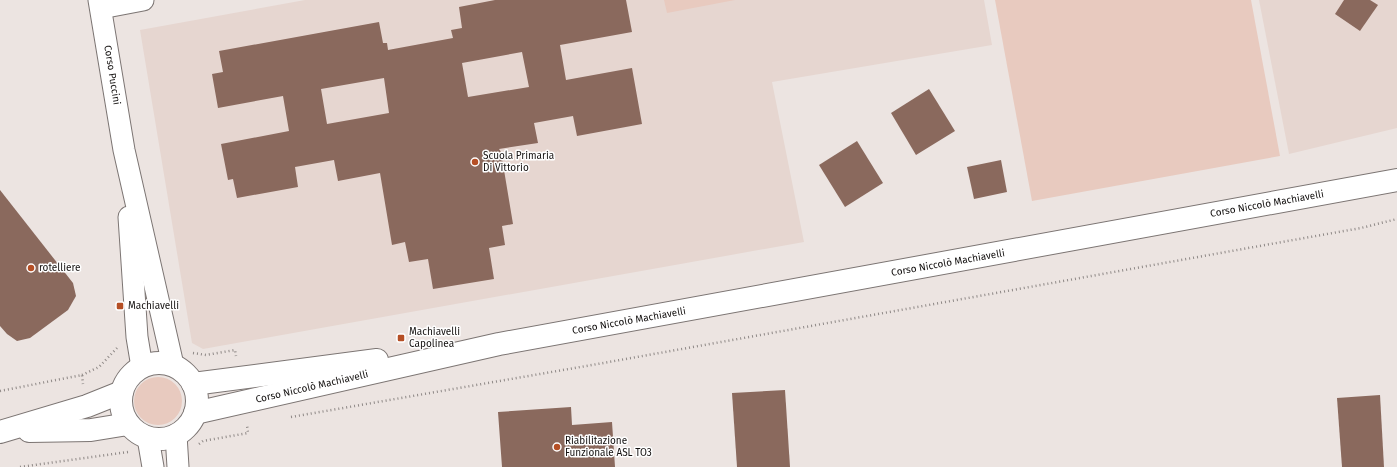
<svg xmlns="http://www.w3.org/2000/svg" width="1397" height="467" font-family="'Fira Sans',sans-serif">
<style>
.built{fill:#e6d6d0}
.green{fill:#e8cabf}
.building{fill:#8a695d;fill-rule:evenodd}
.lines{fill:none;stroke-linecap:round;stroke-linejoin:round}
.minor-casing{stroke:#7c7573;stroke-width:23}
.tertiary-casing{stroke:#7c7573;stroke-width:24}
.path{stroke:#8e8886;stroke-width:2.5;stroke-dasharray:1 3;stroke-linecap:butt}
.minor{stroke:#fff;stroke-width:21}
.tertiary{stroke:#fff;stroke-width:22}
.poi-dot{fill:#b54f25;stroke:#fff;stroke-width:1.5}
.labels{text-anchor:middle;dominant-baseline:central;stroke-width:3;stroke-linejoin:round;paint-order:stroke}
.street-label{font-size:10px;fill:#141110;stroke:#fff}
.poi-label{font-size:10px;fill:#141110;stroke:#fff;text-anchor:start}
</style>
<rect width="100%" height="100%" fill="#ece4e1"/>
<g class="built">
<path d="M 305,0 L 984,0 L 992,45 L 772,82 L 804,242 L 203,349 L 192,343 L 140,30 Z"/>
<path d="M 1259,0 L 1397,0 L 1397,128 L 1289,154 Z"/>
</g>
<g class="green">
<path d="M 664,0 L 735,0 L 667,13 Z"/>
<path d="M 995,0 L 1251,0 L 1280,156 L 1032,201 Z"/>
<circle cx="158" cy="401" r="24"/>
</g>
<g class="building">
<path d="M 495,0 L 626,0 L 632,32 L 560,45 L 566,80 L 632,68 L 642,124 L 577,136 L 573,116 L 534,123 L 538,143 L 499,149 L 501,152 L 513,224 L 502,226 L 505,245 L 489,248 L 494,279 L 433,289 L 428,259 L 409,262 L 405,242 L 392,245 L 380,173 L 338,181 L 334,160 L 295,167 L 298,187 L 237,198 L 233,179 L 228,180 L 221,144 L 289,131 L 283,96 L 218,108 L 212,74 L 223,72 L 219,51 L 379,22 L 383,43 L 387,43 L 388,50 L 453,38 L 451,30 L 462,28 L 459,7 ZM 522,52 L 529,87 L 468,97 L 462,63 ZM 384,78 L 389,113 L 327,124 L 321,89 Z"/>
<path d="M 1344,0 L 1370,0 L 1378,5 L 1360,31 L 1335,14 Z"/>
<path d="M 929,89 L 955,131 L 916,155 L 891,113 Z"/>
<path d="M 857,141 L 883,183 L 845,207 L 819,165 Z"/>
<path d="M 1001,160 L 1007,192 L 974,199 L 967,167 Z"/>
<path d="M 0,190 L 73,283 L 76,296 L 68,310 L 30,338 L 17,341 L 7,334 L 0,326 Z"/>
<path d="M 785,390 L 790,467 L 737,467 L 732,393 Z"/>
<path d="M 1380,395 L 1384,467 L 1342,467 L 1337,398 Z"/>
<path d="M 571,407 L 572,425 L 612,422 L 615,467 L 502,467 L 498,412 Z"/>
</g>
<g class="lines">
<g class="minor-casing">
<g id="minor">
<path d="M 99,0 L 124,150 L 173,365"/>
<path d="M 101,8 L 143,0"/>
<path d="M 129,217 L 137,337 L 142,367"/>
<path d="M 176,435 L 178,467"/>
<path d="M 148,438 L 153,467"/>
</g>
</g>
<g class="tertiary-casing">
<g id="tertiary">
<circle cx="159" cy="401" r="38"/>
<path d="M 193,384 L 377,360"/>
<path d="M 195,413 L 499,344 L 1397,180"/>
<path d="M 29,431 L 91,430 L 128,424"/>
<path d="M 0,432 L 87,406 L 122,392"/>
</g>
</g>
<g class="path">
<path d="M 193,353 L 206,355 L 235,350 L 236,356"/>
<path d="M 82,375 L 99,367 L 117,348"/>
<path d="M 0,391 L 82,375 L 83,384"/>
<path d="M 291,417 L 592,365 L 1282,242 L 1361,228 L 1397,219"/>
<path d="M 199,444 L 203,441 L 248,433 L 247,425"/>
<path d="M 20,467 L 128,452"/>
</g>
<use href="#minor" class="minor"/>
<use href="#tertiary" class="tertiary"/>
</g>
<g class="poi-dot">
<circle cx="475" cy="162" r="4"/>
<circle cx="31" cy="268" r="4"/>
<rect x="116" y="302" width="8" height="8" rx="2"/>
<rect x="397" y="334" width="8" height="8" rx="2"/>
<circle cx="557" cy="447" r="4"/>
</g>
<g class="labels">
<g class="street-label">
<text transform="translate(112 75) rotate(81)">Corso Puccini</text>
<text transform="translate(1267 204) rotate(-10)">Corso Niccolò Machiavelli</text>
<text transform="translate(948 263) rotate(-10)">Corso Niccolò Machiavelli</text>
<text transform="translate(629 321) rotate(-10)">Corso Niccolò Machiavelli</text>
<text transform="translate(312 387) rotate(-13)">Corso Niccolò Machiavelli</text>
</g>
<g class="poi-label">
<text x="483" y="156">Scuola Primaria<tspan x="483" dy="12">Di Vittorio</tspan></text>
<text x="39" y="268">rotelliere</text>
<text x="128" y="306">Machiavelli</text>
<text x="409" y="332">Machiavelli<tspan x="409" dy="12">Capolinea</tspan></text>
<text x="565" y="441">Riabilitazione<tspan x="565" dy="12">Funzionale ASL TO3</tspan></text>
</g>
</g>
</svg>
